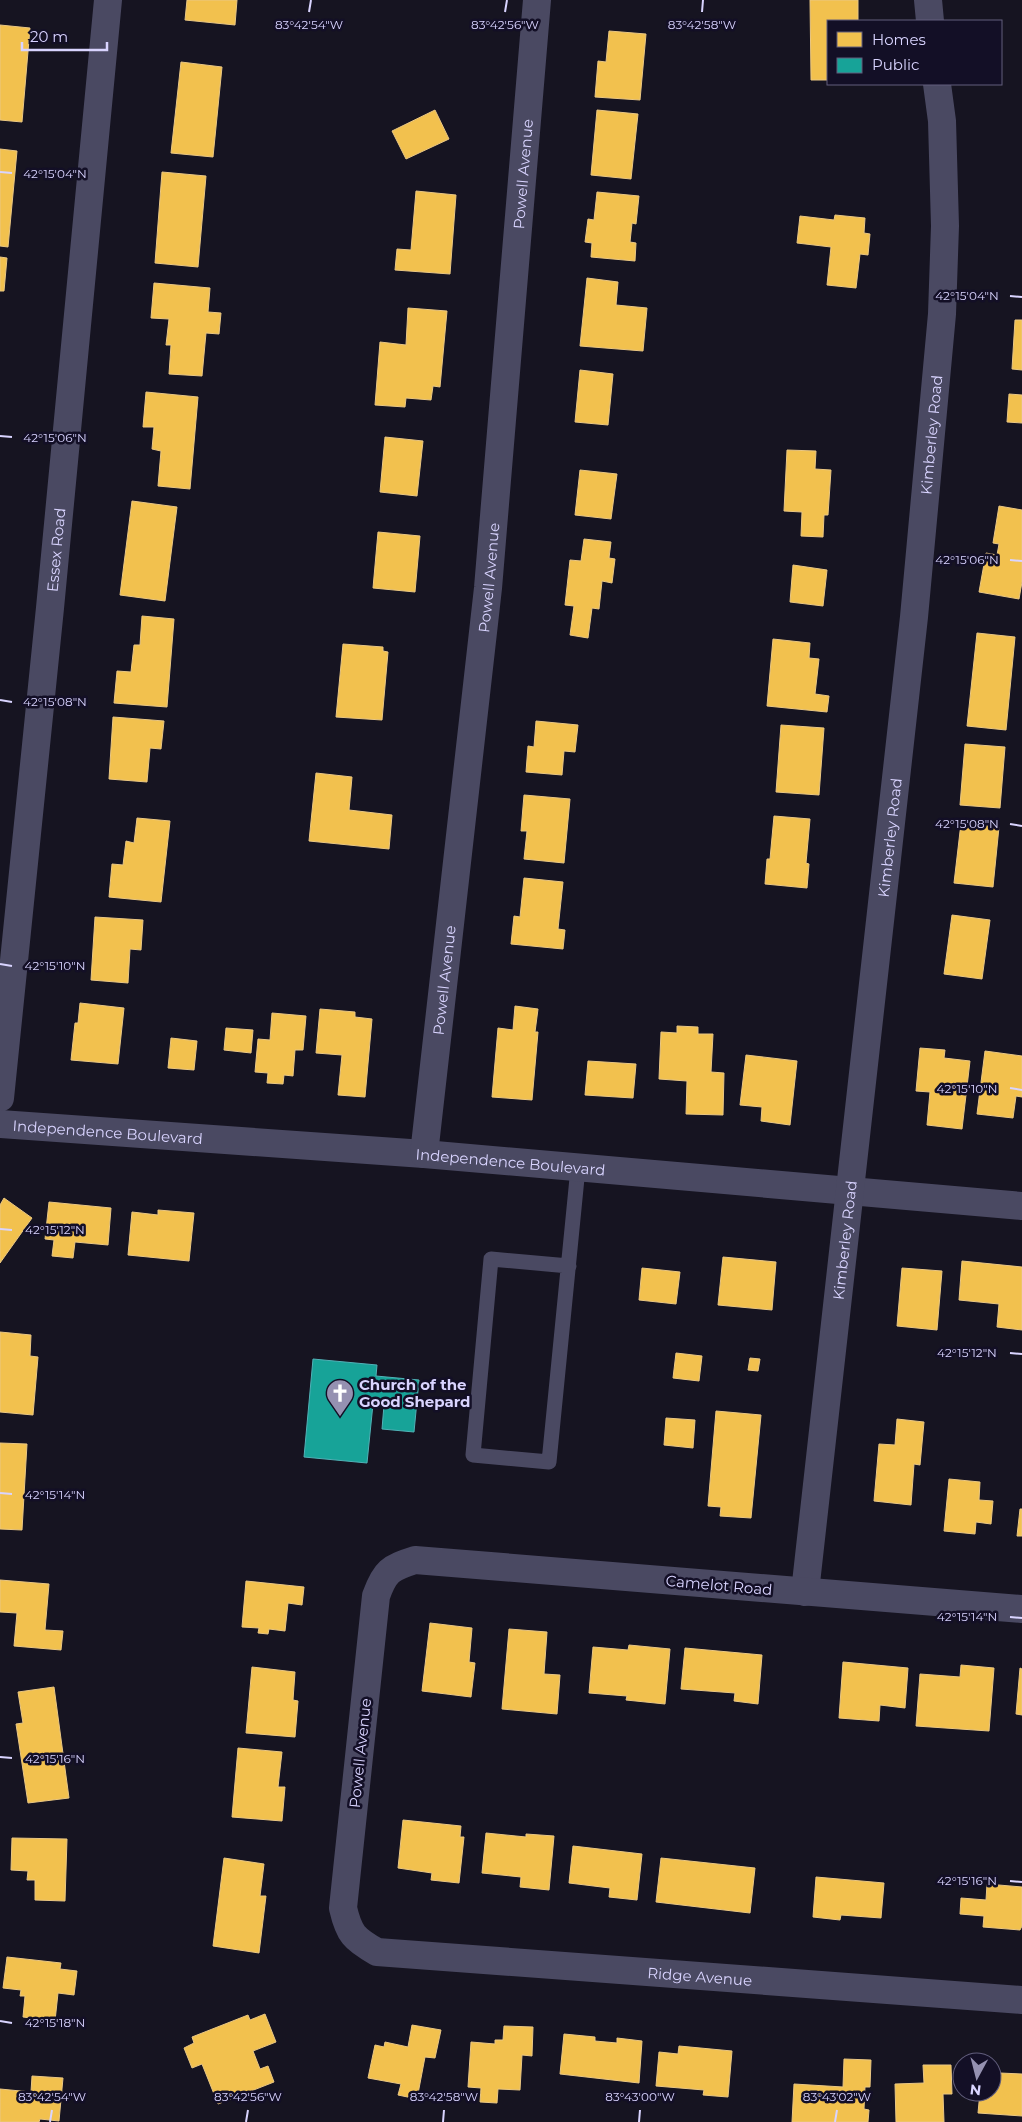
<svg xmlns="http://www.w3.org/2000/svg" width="1022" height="2122" font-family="Montserrat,sans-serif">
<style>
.homes{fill:#f2c14e;stroke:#eac783}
.public{fill:#17a398;stroke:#51b2b7}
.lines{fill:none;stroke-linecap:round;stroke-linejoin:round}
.lane{stroke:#4a4962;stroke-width:15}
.street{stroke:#4a4962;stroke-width:28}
.ticks{fill:none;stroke:#d9d4ff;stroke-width:2}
.labels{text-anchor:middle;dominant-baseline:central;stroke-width:5;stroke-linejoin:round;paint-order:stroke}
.street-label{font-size:15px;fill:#d9d4ff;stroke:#130f26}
.poi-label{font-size:15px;font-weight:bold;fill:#d9d4ff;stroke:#130f26;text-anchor:start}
.ticks-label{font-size:12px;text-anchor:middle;fill:#d9d4ff;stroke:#130f26;stroke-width:5;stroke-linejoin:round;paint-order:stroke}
</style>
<rect width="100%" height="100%" fill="#161421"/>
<g class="homes">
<path d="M 187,0 L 237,0 L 235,25 L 185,20 Z"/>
<path d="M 810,0 L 858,0 L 858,21 L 828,21 L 828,80 L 811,80 Z"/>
<path d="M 0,25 L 30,28 L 22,122 L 0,120 Z"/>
<path d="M 609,31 L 646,34 L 640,100 L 595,97 L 598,61 L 606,62 Z"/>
<path d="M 181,62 L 222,67 L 213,157 L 171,153 Z"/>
<path d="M 435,110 L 449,139 L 406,159 L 392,131 Z"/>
<path d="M 597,110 L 638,114 L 631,179 L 591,175 Z"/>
<path d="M 0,149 L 17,151 L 8,247 L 0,246 Z"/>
<path d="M 162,172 L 206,176 L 198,267 L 155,263 Z"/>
<path d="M 416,191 L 456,195 L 450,274 L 395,270 L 397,249 L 411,250 Z"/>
<path d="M 597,192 L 639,196 L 636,224 L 632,223 L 630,242 L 636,243 L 635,261 L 591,257 L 592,243 L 585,242 L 588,219 L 594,220 Z"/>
<path d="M 835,215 L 865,218 L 864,233 L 870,234 L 868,255 L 860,254 L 856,288 L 827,285 L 831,247 L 797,243 L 800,216 L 834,220 Z"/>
<path d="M 0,257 L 7,258 L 4,291 L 0,291 Z"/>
<path d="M 587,278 L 618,282 L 616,305 L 647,308 L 643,351 L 580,346 Z"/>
<path d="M 154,283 L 210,288 L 208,312 L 221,313 L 219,334 L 206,333 L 202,376 L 169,374 L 171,345 L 166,345 L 169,319 L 151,318 Z"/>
<path d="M 408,308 L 447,311 L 440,387 L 433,386 L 431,400 L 406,398 L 405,407 L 375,405 L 380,342 L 406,345 Z"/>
<path d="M 1015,320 L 1022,320 L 1022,370 L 1012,369 Z"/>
<path d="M 580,370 L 613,374 L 608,425 L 575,422 Z"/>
<path d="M 146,392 L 198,397 L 190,489 L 158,486 L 161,451 L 152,449 L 154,427 L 143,427 Z"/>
<path d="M 1009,394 L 1022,395 L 1022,423 L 1007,422 Z"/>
<path d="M 385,437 L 423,441 L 417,496 L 380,492 Z"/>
<path d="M 787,450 L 816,451 L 815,469 L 831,470 L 828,515 L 824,515 L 823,537 L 801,536 L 802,512 L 784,511 Z"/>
<path d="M 580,470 L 617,474 L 611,519 L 575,515 Z"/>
<path d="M 132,501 L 177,507 L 165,601 L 120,595 Z"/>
<path d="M 999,506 L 1022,510 L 1022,582 L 1019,599 L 979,592 L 986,553 L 997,555 L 999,544 L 993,543 Z"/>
<path d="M 378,532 L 420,536 L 415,592 L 373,588 Z"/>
<path d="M 584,539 L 611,542 L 609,558 L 615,559 L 612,583 L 602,581 L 599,609 L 592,608 L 588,638 L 570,635 L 574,606 L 565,605 L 570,560 L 581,561 Z"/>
<path d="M 793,565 L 827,570 L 823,606 L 790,602 Z"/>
<path d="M 142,616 L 174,619 L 167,707 L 114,703 L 117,671 L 131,672 L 134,645 L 140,645 Z"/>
<path d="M 977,633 L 1015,637 L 1006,730 L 967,726 Z"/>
<path d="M 773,639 L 810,643 L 809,658 L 819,659 L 815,694 L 829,696 L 827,712 L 767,706 Z"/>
<path d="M 343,644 L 383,647 L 383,651 L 388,652 L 382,720 L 336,717 Z"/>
<path d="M 113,717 L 164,721 L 161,749 L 150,748 L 147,782 L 109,779 Z"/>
<path d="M 536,721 L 578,725 L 575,752 L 564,751 L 562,775 L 526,772 L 528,746 L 534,747 Z"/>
<path d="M 781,725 L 824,728 L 819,795 L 776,792 Z"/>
<path d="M 965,744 L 1005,747 L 1000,808 L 960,805 Z"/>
<path d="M 316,773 L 352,777 L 349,810 L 392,815 L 389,849 L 309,841 Z"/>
<path d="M 524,795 L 570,799 L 564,863 L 524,859 L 527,831 L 521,831 Z"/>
<path d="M 774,816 L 810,819 L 806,863 L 809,864 L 807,888 L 765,884 L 767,859 L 770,859 Z"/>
<path d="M 137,818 L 170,821 L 161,902 L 109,897 L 112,864 L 123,865 L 126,841 L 134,843 Z"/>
<path d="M 961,823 L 999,827 L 993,887 L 954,883 Z"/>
<path d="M 524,878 L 563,882 L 558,929 L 565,930 L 563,949 L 511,944 L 514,916 L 520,917 Z"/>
<path d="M 952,915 L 990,920 L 982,979 L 944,974 Z"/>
<path d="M 95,917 L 143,920 L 141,950 L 130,949 L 128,983 L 91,980 Z"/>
<path d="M 80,1003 L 124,1008 L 118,1064 L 71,1060 L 75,1023 L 78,1023 Z"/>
<path d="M 515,1006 L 538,1009 L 535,1032 L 538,1032 L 532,1100 L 492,1097 L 498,1028 L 513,1030 Z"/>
<path d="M 320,1009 L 355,1012 L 355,1017 L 372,1019 L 365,1097 L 338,1095 L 342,1055 L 316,1053 Z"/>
<path d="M 272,1013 L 306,1016 L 303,1050 L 295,1050 L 293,1076 L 284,1075 L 283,1084 L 267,1083 L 268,1073 L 255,1072 L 258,1039 L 270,1040 Z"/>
<path d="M 677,1026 L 698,1027 L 698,1034 L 713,1034 L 711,1072 L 724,1073 L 723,1115 L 686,1114 L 687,1081 L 659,1079 L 661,1032 L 677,1033 Z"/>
<path d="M 226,1028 L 253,1030 L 251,1053 L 224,1050 Z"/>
<path d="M 171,1038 L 197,1041 L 194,1070 L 168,1068 Z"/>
<path d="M 920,1048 L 945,1050 L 944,1058 L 970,1061 L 962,1129 L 927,1125 L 930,1092 L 916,1091 Z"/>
<path d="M 985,1051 L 1022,1056 L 1022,1097 L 1016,1096 L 1013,1118 L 977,1114 Z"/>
<path d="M 746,1055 L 797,1061 L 790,1125 L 761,1121 L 762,1107 L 740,1105 Z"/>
<path d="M 588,1061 L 636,1064 L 633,1098 L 585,1095 Z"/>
<path d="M 4,1198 L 32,1218 L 0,1263 L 0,1205 Z"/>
<path d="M 49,1202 L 111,1208 L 108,1245 L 75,1242 L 73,1258 L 52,1256 L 54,1240 L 45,1239 Z"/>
<path d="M 158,1210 L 194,1213 L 189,1261 L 128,1255 L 132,1212 L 158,1215 Z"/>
<path d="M 723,1257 L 776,1262 L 772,1310 L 718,1305 Z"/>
<path d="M 962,1261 L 1022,1267 L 1022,1330 L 997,1327 L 999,1304 L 959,1300 Z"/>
<path d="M 642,1268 L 680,1272 L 676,1304 L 639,1300 Z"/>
<path d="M 902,1268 L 942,1271 L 937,1330 L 897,1326 Z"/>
<path d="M 0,1332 L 31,1335 L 30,1356 L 38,1357 L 33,1415 L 0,1412 Z"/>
<path d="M 676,1353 L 702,1356 L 699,1381 L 673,1378 Z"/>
<path d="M 750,1358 L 760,1359 L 758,1371 L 748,1370 Z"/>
<path d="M 716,1411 L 761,1415 L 751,1518 L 720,1516 L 721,1507 L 708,1506 Z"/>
<path d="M 666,1418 L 695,1420 L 693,1448 L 664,1445 Z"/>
<path d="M 897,1419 L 924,1422 L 920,1465 L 914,1464 L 911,1505 L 874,1501 L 879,1444 L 895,1445 Z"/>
<path d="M 0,1443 L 27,1444 L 22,1530 L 0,1529 Z"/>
<path d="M 949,1479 L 980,1482 L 979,1500 L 993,1501 L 991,1524 L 976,1522 L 975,1534 L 944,1531 Z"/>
<path d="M 1020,1509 L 1022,1509 L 1022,1536 L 1017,1536 Z"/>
<path d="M 0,1580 L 49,1584 L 45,1630 L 63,1631 L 61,1650 L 14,1646 L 17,1613 L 0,1612 Z"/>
<path d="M 246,1581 L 304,1587 L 302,1605 L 288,1603 L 285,1631 L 269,1629 L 268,1634 L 258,1633 L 259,1628 L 242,1627 Z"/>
<path d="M 430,1623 L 472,1628 L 469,1662 L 475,1663 L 471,1697 L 422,1691 Z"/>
<path d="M 509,1629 L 547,1632 L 544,1674 L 560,1675 L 557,1714 L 502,1709 Z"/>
<path d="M 629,1645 L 670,1649 L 665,1704 L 626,1700 L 627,1696 L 589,1693 L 593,1647 L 628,1650 Z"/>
<path d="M 685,1648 L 762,1655 L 758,1704 L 734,1701 L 735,1693 L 681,1689 Z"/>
<path d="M 843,1662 L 908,1668 L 905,1708 L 880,1705 L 879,1721 L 839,1718 Z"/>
<path d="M 961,1665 L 994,1668 L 989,1731 L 916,1726 L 920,1674 L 960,1677 Z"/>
<path d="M 252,1667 L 295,1672 L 293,1700 L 298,1701 L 295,1737 L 246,1733 Z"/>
<path d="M 1020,1668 L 1022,1669 L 1022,1715 L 1016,1714 Z"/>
<path d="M 54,1687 L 69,1798 L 28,1803 L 16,1724 L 23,1723 L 18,1692 Z"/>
<path d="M 238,1748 L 282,1752 L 278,1787 L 285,1787 L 282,1821 L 232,1817 Z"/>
<path d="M 403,1820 L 461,1826 L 460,1837 L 464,1837 L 459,1883 L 431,1880 L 432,1873 L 398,1868 Z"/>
<path d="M 486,1833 L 526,1837 L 526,1834 L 554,1836 L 549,1890 L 520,1887 L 521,1877 L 482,1873 Z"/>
<path d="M 12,1838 L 67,1839 L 65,1901 L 35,1900 L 35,1880 L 27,1880 L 28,1871 L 11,1870 Z"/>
<path d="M 573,1846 L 642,1854 L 637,1900 L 609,1897 L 610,1888 L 569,1883 Z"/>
<path d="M 224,1858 L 264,1864 L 260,1896 L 266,1896 L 259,1953 L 213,1946 Z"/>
<path d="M 661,1858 L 755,1868 L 750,1913 L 656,1902 Z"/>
<path d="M 816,1877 L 884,1883 L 881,1918 L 841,1915 L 840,1920 L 813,1917 Z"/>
<path d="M 987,1884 L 1022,1887 L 1022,1926 L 1020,1930 L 983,1927 L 984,1916 L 960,1914 L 961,1898 L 986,1900 Z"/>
<path d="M 7,1957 L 61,1963 L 60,1969 L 77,1971 L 74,1995 L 58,1993 L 55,2021 L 23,2017 L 25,1996 L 20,1996 L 21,1990 L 3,1988 Z"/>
<path d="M 265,2014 L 276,2042 L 253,2051 L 260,2069 L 268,2066 L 274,2082 L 218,2104 L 202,2064 L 192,2068 L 184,2048 L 194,2043 L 192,2037 L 248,2015 L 250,2020 Z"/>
<path d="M 412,2025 L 441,2030 L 435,2058 L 425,2057 L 417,2099 L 398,2095 L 401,2084 L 368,2078 L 375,2045 L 384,2047 L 385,2042 L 408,2047 Z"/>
<path d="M 504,2026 L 533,2027 L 532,2056 L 522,2055 L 520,2090 L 498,2089 L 497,2103 L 480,2102 L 481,2088 L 468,2087 L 471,2042 L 495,2044 L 495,2040 L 503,2040 Z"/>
<path d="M 564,2034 L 595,2037 L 595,2041 L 617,2043 L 617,2038 L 642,2041 L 639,2083 L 560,2074 Z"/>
<path d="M 679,2046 L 732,2051 L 728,2097 L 703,2095 L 704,2090 L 656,2086 L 659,2052 L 678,2054 Z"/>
<path d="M 844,2059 L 871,2060 L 870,2087 L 865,2087 L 864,2109 L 869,2110 L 868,2122 L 792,2122 L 794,2084 L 843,2087 Z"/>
<path d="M 923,2065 L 951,2065 L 952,2094 L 943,2094 L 944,2122 L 896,2122 L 895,2084 L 924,2083 Z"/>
<path d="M 1000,2073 L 1022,2074 L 1022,2116 L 978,2113 L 980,2092 L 992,2092 L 992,2082 L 999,2083 Z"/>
<path d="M 32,2076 L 63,2078 L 59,2121 L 40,2119 L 39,2122 L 0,2122 L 0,2089 L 31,2092 Z"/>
</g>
<path class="public" d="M 313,1359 L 377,1365 L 376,1376 L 419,1380 L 414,1432 L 382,1429 L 384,1405 L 373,1404 L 367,1463 L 304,1457 Z"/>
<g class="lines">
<path class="lane" d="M 569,1266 L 491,1259 L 473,1455 L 549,1462 L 578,1168"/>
<g class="street">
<path d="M 928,0 L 930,21"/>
<path id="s1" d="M 0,1098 L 50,608 L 108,0"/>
<path id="s2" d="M 0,1124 L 424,1154 L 1022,1206"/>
<path id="s3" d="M 424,1154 L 488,588 L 537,0"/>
<path id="s4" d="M 805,1592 L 914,617 L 942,314 L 945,226 L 942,121 L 937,84"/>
<path id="s5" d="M 1022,1609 L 415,1560 C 390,1568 385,1571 376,1596 L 343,1908 C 349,1934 354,1939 377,1952 L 1022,2000"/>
</g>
</g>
<path class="ticks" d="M 309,12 L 311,0M 505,12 L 507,0M 702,12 L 703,0M 0,172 L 12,173M 1010,296 L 1022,297M 0,436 L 12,437M 1010,560 L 1022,561M 0,700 L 12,702M 1010,824 L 1022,826M 0,964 L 12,966M 1010,1088 L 1022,1090M 0,1229 L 12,1230M 1010,1353 L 1022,1354M 0,1493 L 12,1494M 1010,1617 L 1022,1618M 0,1757 L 12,1758M 1010,1881 L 1022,1882M 0,2021 L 12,2023M 50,2122 L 52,2110M 246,2122 L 248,2110M 443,2122 L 444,2110M 639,2122 L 640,2110M 835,2122 L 837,2110"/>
<defs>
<g id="church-pin" transform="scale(1.4375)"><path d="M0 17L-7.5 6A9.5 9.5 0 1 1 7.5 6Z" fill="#9591b1" stroke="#130f26"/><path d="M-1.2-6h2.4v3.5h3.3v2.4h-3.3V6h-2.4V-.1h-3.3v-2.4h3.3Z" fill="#fff"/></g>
</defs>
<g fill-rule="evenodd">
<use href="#church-pin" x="340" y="1393"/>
</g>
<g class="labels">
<g class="street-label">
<text stroke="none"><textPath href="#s3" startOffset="985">Powell Avenue</textPath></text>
<text stroke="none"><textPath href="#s4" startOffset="1164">Kimberley Road</textPath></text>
<text stroke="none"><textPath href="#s1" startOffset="551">Essex Road</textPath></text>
<text stroke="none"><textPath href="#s3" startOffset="580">Powell Avenue</textPath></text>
<text stroke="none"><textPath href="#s4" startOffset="759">Kimberley Road</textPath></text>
<text stroke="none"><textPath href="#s3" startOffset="175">Powell Avenue</textPath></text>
<text stroke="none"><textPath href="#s2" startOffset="108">Independence Boulevard</textPath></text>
<text stroke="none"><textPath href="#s2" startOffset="512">Independence Boulevard</textPath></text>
<text stroke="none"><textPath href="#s4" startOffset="354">Kimberley Road</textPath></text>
<text transform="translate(719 1585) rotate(5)">Camelot Road</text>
<text transform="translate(360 1753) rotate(-84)">Powell Avenue</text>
<text stroke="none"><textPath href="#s5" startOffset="1361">Ridge Avenue</textPath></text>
</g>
<g class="poi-label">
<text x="359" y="1384">Church of the<tspan x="359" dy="17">Good Shepard</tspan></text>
</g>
</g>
<g class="ticks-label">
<text x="309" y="29">83°42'54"W</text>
<text x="505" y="29">83°42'56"W</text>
<text x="702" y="29">83°42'58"W</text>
<text x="55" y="178">42°15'04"N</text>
<text x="967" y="300">42°15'04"N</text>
<text x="55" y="442">42°15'06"N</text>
<text x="967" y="564">42°15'06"N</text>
<text x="55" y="706">42°15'08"N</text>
<text x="967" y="828">42°15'08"N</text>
<text x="55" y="970">42°15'10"N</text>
<text x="967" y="1093">42°15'10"N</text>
<text x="55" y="1234">42°15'12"N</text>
<text x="967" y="1357">42°15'12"N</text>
<text x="55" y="1499">42°15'14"N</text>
<text x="967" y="1621">42°15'14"N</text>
<text x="55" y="1763">42°15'16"N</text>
<text x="967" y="1885">42°15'16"N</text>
<text x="55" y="2027">42°15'18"N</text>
<text x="52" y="2101">83°42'54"W</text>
<text x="248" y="2101">83°42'56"W</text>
<text x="444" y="2101">83°42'58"W</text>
<text x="640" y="2101">83°43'00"W</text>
<text x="837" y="2101">83°43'02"W</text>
</g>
<rect x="827" y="20" width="175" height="65" fill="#130f26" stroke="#625e7d"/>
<rect x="837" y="32" width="25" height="15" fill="#f2c14e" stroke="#625e7d"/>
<text x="872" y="45" font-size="15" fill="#d9d4ff">Homes</text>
<rect x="837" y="58" width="25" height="15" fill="#17a398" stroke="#625e7d"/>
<text x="872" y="70" font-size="15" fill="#d9d4ff">Public</text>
<g transform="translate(977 2077) rotate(187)"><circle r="24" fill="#130f26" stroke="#625e7d"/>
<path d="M0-4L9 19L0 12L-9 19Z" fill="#9591b1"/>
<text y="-8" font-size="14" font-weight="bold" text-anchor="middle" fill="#d9d4ff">N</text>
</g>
<path d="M22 42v8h85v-8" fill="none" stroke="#d9d4ff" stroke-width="2.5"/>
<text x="30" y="42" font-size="15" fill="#d9d4ff" stroke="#130f26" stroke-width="4" paint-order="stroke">20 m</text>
</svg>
